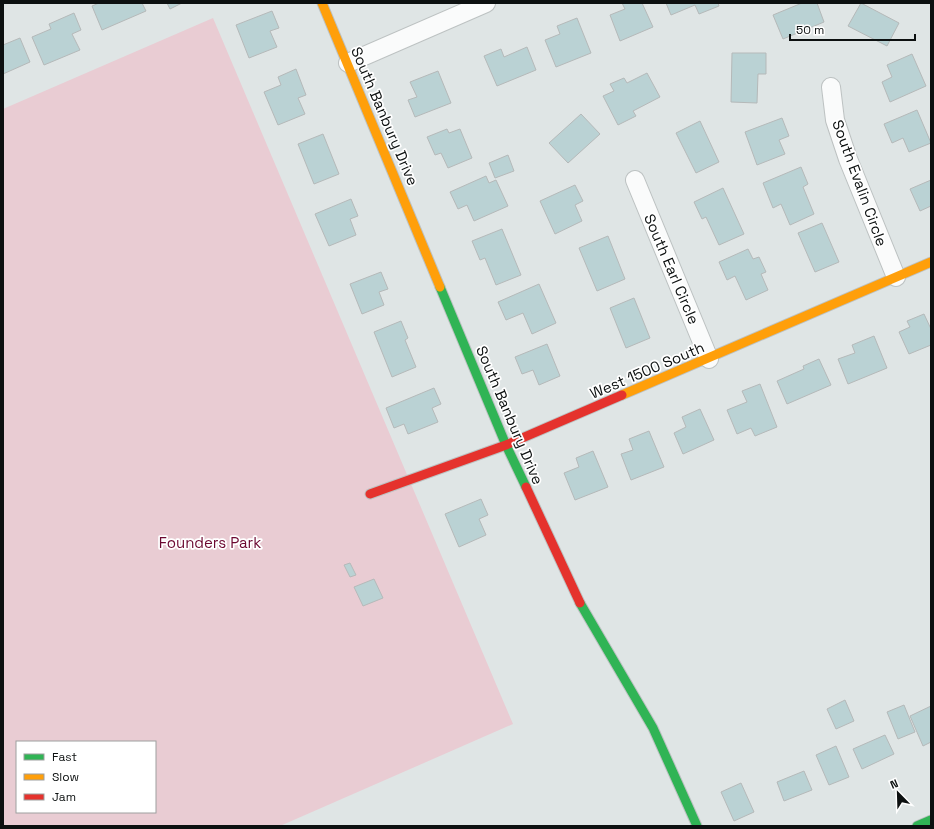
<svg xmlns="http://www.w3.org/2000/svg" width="934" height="829" font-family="'Space Grotesk',sans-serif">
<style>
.green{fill:#e9ccd3;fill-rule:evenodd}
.building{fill:#bad2d4;stroke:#b5b9b9}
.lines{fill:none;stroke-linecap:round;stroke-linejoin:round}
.street-casing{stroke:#bdc2c2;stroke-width:20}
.fast-casing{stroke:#bdc2c2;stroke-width:11}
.slow-casing{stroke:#bdc2c2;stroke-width:11}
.jam-casing{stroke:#bdc2c2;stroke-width:11}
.street{stroke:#fafbfb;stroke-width:18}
.fast{stroke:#30b455;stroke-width:9}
.slow{stroke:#ff9f0a;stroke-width:9}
.jam{stroke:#e5322d;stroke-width:9}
.labels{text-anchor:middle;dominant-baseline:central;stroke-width:3.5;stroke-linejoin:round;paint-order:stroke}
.street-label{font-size:15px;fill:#0c1010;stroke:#fff}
.park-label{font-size:15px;fill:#6b0730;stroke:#fff}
</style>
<rect width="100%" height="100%" fill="#dfe5e5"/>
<path class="green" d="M 213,18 L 513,724 L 280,826 L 3,826 L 3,109 ZM 17,742 L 155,742 L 155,812 L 17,812 Z"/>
<g class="building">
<path d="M 99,3 L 142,3 L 146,11 L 102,30 L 92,6 Z"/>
<path d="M 167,3 L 182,3 L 170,9 Z"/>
<path d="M 622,3 L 642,3 L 653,27 L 620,41 L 610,15 L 625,9 Z"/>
<path d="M 666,3 L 718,3 L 719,6 L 699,14 L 695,5 L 671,15 Z"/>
<path d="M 802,3 L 817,3 L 824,22 L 783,39 L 773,15 Z"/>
<path d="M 861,3 L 899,23 L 887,46 L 848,26 Z"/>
<path d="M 272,11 L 279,28 L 270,31 L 277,47 L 249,58 L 236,25 Z"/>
<path d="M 74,13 L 81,30 L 72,34 L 80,50 L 44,65 L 32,37 L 51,29 L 49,24 Z"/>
<path d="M 577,18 L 591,53 L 556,67 L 545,40 L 560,34 L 557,26 Z"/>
<path d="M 20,38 L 30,62 L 3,74 L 3,45 Z"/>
<path d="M 527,47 L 536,70 L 497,86 L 484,56 L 501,49 L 504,57 Z"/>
<path d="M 732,53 L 766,53 L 766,74 L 758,74 L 757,103 L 731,102 Z"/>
<path d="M 912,54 L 926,86 L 890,102 L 882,82 L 892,77 L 887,65 Z"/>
<path d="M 296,69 L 306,95 L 298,98 L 305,114 L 278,125 L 264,92 L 281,85 L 278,77 Z"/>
<path d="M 438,71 L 451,103 L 415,117 L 408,100 L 417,97 L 410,82 Z"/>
<path d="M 647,73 L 660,97 L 633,111 L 636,116 L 618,125 L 603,96 L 614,91 L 610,84 L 624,78 L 627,83 Z"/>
<path d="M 917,110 L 931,143 L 909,152 L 903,138 L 892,143 L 884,124 Z"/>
<path d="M 581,114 L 600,134 L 568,163 L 549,143 Z"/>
<path d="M 782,118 L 789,136 L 779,140 L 785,154 L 757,165 L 745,132 Z"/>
<path d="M 700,121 L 719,162 L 696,173 L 676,133 Z"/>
<path d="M 447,129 L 449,133 L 460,129 L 472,158 L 448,168 L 441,153 L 435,155 L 427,137 Z"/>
<path d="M 323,134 L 339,174 L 314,184 L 298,144 Z"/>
<path d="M 508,155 L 514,171 L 495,178 L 489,163 Z"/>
<path d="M 801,167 L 808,184 L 803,187 L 814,214 L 790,225 L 781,204 L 773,208 L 763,183 Z"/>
<path d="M 486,176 L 489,183 L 496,180 L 508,206 L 474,221 L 467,205 L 458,209 L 450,192 Z"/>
<path d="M 931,180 L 931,206 L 920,211 L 910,189 Z"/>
<path d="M 575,185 L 583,201 L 575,205 L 582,221 L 555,234 L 540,201 Z"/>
<path d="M 723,188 L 744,234 L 719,245 L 706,217 L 702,219 L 694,202 Z"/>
<path d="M 351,199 L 358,216 L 350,219 L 356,235 L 329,246 L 315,214 Z"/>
<path d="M 822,223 L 839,262 L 815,272 L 798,233 Z"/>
<path d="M 502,229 L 521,275 L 496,285 L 485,258 L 480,260 L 472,241 Z"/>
<path d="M 608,236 L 625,279 L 597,291 L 579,248 Z"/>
<path d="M 748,249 L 753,259 L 759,257 L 766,272 L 761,274 L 768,290 L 746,300 L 735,276 L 727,280 L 719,262 Z"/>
<path d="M 381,272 L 388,289 L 379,292 L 384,305 L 362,314 L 350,284 Z"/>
<path d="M 539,284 L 556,323 L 532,334 L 523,313 L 506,320 L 498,302 Z"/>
<path d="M 634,298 L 650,338 L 626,348 L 610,308 Z"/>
<path d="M 924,314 L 931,329 L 931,345 L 909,354 L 899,332 L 910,327 L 907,321 Z"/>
<path d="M 401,321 L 408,338 L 405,340 L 416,367 L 392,377 L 374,332 Z"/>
<path d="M 874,336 L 887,368 L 848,384 L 838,359 L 855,353 L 852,345 Z"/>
<path d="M 547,344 L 560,376 L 539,385 L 533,370 L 522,374 L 515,357 Z"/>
<path d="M 819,359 L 831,385 L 787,404 L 777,381 L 804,369 L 803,366 Z"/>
<path d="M 760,384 L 777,427 L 755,436 L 751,428 L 737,434 L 727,410 L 747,402 L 742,391 Z"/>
<path d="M 434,388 L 441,404 L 432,408 L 438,422 L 408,434 L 404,424 L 394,428 L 386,408 Z"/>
<path d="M 700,409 L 714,440 L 683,454 L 674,433 L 686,427 L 682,417 Z"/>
<path d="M 649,431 L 664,467 L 631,480 L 621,454 L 633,450 L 629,439 Z"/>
<path d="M 593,451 L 608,487 L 575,500 L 564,473 L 579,467 L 576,458 Z"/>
<path d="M 481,499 L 488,515 L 479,519 L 486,535 L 459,547 L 445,514 Z"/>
<path d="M 350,563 L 356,575 L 350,577 L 344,565 Z"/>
<path d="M 374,579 L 383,598 L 363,606 L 354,587 Z"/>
<path d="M 845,700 L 854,721 L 836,729 L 827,709 Z"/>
<path d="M 904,705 L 915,732 L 898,739 L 887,712 Z"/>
<path d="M 931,706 L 931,742 L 923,746 L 910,716 Z"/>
<path d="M 885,735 L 894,754 L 862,769 L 853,749 Z"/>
<path d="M 836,746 L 849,777 L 829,785 L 816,755 Z"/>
<path d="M 804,771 L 812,790 L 784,801 L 777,782 Z"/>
<path d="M 741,783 L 754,812 L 734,821 L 721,792 Z"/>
</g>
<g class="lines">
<g class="street-casing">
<g id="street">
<path d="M 348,63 L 486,3"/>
<path d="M 831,87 L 835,120 L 848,159 L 896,277"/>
<path d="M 635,180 L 709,359"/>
</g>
</g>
<g class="fast-casing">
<g id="fast">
<path d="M 440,287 L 506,445 L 526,487"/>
<path d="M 580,603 L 653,728 L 697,826"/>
<path d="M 917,826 L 931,820"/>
</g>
</g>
<g class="slow-casing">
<g id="slow">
<path d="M 322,3 L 440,287"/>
<path d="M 622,395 L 931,262"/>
</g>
</g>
<g class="jam-casing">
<g id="jam">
<path d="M 526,487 L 580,603"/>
<path d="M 370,494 L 506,445 L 622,395"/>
</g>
</g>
<use href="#street" class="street"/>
<use href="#fast" class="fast"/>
<use href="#slow" class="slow"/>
<use href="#jam" class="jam"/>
</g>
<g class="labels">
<g class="street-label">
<text transform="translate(385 116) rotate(67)">South Banbury Drive</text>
<text transform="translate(860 183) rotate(70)">South Evalin Circle</text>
<text transform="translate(672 269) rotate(67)">South Earl Circle</text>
<text transform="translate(647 370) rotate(-23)">West 1500 South</text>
<text transform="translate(510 415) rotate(67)">South Banbury Drive</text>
</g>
<g class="park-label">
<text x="210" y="542">Founders Park</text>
</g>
</g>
<rect width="934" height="829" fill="none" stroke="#0c1010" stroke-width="8"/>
<rect x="16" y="741" width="140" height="72" fill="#ffffff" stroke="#9e9f9f"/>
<rect x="24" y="754" width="20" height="6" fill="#30b455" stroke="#9e9f9f"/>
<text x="52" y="761" font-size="12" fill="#0c1010">Fast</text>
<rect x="24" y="774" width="20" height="6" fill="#ff9f0a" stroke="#9e9f9f"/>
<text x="52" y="781" font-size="12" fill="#0c1010">Slow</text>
<rect x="24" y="794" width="20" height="6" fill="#e5322d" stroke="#9e9f9f"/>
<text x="52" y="801" font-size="12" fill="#0c1010">Jam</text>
<g transform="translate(898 793) rotate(337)" stroke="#ffffff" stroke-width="3" paint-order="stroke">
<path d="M0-3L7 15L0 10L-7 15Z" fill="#0c1010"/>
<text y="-6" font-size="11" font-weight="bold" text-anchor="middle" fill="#0c1010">N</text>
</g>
<path d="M790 34v6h125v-6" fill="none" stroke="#0c1010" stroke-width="2"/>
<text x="796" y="34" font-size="12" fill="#0c1010" stroke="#ffffff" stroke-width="3" paint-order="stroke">50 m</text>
</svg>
